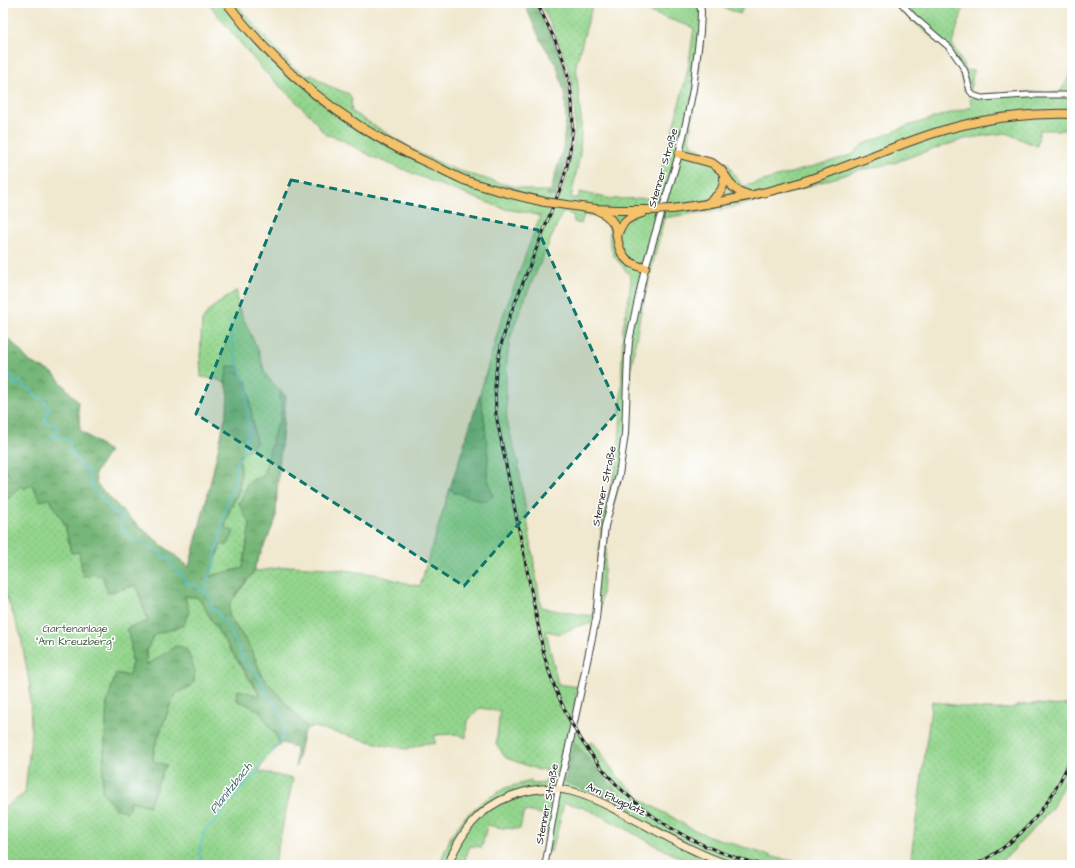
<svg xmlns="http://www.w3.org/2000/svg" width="1075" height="868" font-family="'Architects Daughter',sans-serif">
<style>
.grass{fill:url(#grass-dots);stroke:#587854;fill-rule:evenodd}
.forest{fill:url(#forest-crowns);stroke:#49694a}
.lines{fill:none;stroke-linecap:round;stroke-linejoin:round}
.stream{stroke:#58c2d3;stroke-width:1.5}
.minor-casing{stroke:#3c3b37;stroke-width:7}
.tertiary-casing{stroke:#3c3b37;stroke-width:8}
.secondary-casing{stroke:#3c3b37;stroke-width:9}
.trunk-casing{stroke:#3c3b37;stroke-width:10}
.minor{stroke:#fff;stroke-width:5}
.tertiary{stroke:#fff;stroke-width:6}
.secondary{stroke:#fae7c3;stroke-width:7}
.trunk{stroke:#f3c26a;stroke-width:8}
.rail-casing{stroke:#1c1c1c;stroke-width:3}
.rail{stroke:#fff;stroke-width:1.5;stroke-dasharray:4.5;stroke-linecap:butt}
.trunk-bridge-casing{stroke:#3c3b37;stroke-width:10;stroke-linecap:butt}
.trunk-bridge{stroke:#f3c26a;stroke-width:8}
.marked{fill:#0f766e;fill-opacity:0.2;stroke:#0f766e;stroke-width:3;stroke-dasharray:8 5;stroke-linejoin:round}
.labels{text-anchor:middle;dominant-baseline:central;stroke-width:3;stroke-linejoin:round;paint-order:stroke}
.street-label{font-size:11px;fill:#1c1c1c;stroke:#fff}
.park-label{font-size:11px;fill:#465d44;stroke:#fff}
.water-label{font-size:12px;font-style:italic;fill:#345e65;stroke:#fff}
</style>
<defs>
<pattern id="grass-dots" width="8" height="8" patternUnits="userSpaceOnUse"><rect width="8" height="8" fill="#93d58d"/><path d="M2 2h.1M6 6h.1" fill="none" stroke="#7eb679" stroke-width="1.8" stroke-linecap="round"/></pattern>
<pattern id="forest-crowns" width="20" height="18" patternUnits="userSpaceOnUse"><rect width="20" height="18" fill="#76b678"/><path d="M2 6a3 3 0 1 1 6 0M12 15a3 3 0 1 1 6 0" fill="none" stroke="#609362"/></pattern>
</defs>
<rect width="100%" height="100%" fill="#fff"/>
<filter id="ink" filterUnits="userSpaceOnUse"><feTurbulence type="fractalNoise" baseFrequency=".025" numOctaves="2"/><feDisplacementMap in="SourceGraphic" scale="8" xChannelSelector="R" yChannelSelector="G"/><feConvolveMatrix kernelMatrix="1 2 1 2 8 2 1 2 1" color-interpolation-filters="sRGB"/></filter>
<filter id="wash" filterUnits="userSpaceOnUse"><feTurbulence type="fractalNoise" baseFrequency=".012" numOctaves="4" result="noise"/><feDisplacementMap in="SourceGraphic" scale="16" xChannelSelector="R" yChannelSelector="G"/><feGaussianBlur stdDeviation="0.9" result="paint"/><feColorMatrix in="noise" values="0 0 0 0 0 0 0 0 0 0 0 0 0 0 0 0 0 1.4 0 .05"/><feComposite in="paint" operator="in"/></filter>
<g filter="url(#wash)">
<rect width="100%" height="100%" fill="#f0e8cf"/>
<g class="grass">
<path d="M 209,3 L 235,3 L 263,35 L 294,68 L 308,76 L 312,75 L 327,85 L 349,94 L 352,99 L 351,105 L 352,112 L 422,155 L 454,169 L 499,183 L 535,191 L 549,191 L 547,195 L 560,197 C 576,153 581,104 565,59 C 559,40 549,21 540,3 L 593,3 L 576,65 L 581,118 L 581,134 L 580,154 L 571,198 L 578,198 L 580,192 L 611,199 L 653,198 L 672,132 L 688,69 L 694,28 L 624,3 L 706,3 L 704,31 L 689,140 L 692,145 L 728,164 L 734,175 L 743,186 L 753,184 L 852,155 L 862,145 L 907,126 L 971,107 L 970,98 C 982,94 995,94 1008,93 C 1025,92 1042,92 1059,93 C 1065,85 1069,77 1072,68 L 1072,130 L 1040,130 L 1037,146 L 1006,133 L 989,135 L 965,139 L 915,155 L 894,163 L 872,168 L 862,169 L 844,175 L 767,199 L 712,212 L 695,213 L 664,218 L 640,316 L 630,374 L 629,423 L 621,475 L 608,528 L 600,615 L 593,616 L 591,624 L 577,626 L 561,634 L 546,631 L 558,684 L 578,687 L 571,721 L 587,744 L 593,742 L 616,775 L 645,802 L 672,817 L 690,828 L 709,836 L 777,858 L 815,865 L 698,865 C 669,854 642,838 615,823 C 599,815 582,805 564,803 L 556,837 L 552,845 L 551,852 L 544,850 L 546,835 L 545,830 L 546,815 L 526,811 L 523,815 L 520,829 L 502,828 L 487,825 L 482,847 L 470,846 L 463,865 L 439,865 L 451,836 L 466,816 L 485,800 L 505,788 L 531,781 L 532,784 L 546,783 L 546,775 L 545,769 L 539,770 L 506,758 C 502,754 501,749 496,745 L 500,711 L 480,708 C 468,719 466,720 466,738 L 457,734 L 435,735 L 435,744 L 427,743 L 407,749 L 388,746 L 314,727 L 308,728 L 262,676 L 252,650 L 229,616 L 230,603 L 255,570 L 258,571 L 291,566 L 328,568 L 374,574 L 409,584 L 420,586 L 450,488 L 453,492 L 493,496 L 487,476 L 488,456 L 484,416 L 480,394 L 500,324 L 540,216 L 525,212 L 505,209 L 448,188 L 373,157 L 338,138 L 327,135 L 323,132 L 312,117 L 262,69 L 215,12 ZM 562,213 L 567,213 L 573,215 L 574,222 L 581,224 L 584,215 L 598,215 L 607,221 L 610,230 L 610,245 L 614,256 L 631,277 L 630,289 L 623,329 L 620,433 L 615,469 L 602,521 L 593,616 L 558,611 L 541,607 L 518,462 L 507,422 L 506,394 L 507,362 L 510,339 L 516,321 L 529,289 ZM 607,781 L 634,808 L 630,812 L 602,796 Z"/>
<path d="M 711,3 L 745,3 L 740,14 Z"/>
<path d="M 894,3 L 965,3 L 952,44 L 966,70 L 974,71 L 970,89 L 964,90 L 960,70 L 952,55 L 896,6 Z"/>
<path d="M 237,290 L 237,305 L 259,352 L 265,373 L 270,380 L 281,391 L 279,401 L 282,403 L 280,421 L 276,426 L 263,477 L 253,479 L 250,524 L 243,568 L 218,574 L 210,577 L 221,544 L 229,512 L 239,490 L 241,471 L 239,457 L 256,443 L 247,382 L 239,373 L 228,366 L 225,383 L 216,379 L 201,377 L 200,358 L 202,321 L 209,310 Z"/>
<path d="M 32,485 L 41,501 L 49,498 L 65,525 L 71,552 L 79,552 L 102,575 L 108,593 L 136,585 L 148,621 L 131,647 L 132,664 L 128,676 L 116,673 L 107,703 L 102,791 L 131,801 L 167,766 L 154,763 L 153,757 L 155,746 L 172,700 L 177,693 L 189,687 L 151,662 L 146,665 L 146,651 L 155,634 L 170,630 L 184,625 L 184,596 L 196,597 L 201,601 L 215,626 L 261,697 L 238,690 L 237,700 L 259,710 L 278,739 L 279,746 C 271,753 263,760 259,771 L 293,779 L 275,861 L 276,865 L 3,865 L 3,848 L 5,839 L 4,808 L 25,793 L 31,736 L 30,687 L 21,637 L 9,603 L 3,589 L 3,504 L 20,486 Z"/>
<path d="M 932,701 C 956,706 979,710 1003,709 C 1012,709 1020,704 1030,704 C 1044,703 1059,709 1072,702 L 1072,767 L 1052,808 L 1013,851 L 996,865 L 910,865 Z"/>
</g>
<g class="forest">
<path d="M 524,3 L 535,3 C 544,22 556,41 562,61 C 577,110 572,149 556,196 L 547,195 L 551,189 L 563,148 L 566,117 L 565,95 L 557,66 L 541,41 Z"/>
<path d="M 3,332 L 3,334 L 14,344 L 30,362 L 53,373 L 78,402 L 80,430 L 109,451 L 95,474 L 97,485 L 134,522 L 189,567 L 210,485 L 227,409 L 228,390 L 225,383 L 228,366 L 239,366 L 239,373 L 247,382 L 256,443 L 239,457 L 241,471 L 239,490 L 229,512 L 225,527 L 234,532 L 227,546 L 221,544 L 210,577 L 218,574 L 243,568 L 250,524 L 239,504 L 247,485 L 253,479 L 263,477 L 276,426 L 280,421 L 282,403 L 279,401 L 281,391 L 286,396 L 277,490 L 276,519 L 255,566 L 255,570 L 230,603 L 229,616 L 252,650 L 262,676 L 308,728 L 303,734 L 296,767 L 296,748 L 282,743 L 279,746 L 278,739 L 259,710 L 237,700 L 238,690 L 261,696 L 215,626 L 201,601 L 196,597 L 185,596 L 189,611 L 184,625 L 170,630 L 155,634 L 146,651 L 147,665 L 176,646 L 186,648 L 195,671 L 194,682 L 189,687 L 177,693 L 172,700 L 155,746 L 153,757 L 154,762 L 167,765 L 164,769 L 149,806 L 131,801 L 127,812 L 114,808 L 102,791 L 107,703 L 116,673 L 128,676 L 132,664 L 131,647 L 127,628 L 148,621 L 136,585 L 108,593 L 102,575 L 83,576 L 79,552 L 71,553 L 65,525 L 49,498 L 41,501 L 32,485 L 23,489 L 20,486 L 3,504 L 3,484 L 9,476 L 3,473 Z"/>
<path d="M 480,394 L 484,416 L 488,456 L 487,476 L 493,496 L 485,502 L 453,492 L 450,488 Z"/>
<path d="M 574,742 L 607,781 L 634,808 L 630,812 L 602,796 L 565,782 Z"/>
</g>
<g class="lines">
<g class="stream">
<path d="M 3,359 L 5,362 L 3,363"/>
<path d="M 3,378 L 11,374 L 14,385 L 21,381 L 24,388 C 32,389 35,390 36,398 L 43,399 C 51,409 49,411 44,422 L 56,425 L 58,431 L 53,435 L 54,438 L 63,437 L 71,442 L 69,449 L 76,457 L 81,469 L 87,469 L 92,488 L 115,514 L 122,516 L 121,528 C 126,535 131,541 140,541 C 143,545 156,549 161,553 L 163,557 L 169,557 L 171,566 L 175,567 L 179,574 L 184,576 L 185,582 L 190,585 L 195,585 L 209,596 L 212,604 L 212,609 L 219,613 L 220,618 L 223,619 L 239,648 L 242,659 L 248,661 L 248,666 C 257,669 258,677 262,684 C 266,690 267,692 269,699 L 275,703 L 284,720"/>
<path d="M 205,593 L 207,581 L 216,559 L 215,556 L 219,543 L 226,506 L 235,482 L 235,472 L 238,459 L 246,452 L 244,444 L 248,433 L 250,426 L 247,420 L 248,395 L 245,381 L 240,372 L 234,352 L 229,321"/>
<path d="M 202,865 C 198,852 200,835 210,825 L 213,825 L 218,817 L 221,815 L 228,802 L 236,797 L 238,790 L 244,787 L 247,783 L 257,774 L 260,765 L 280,742 L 282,737 L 284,723"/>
</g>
</g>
</g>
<g filter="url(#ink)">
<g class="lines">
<g class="minor-casing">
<g id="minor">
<path d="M 901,3 L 914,17 L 950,48 L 959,61 L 965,71 L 970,91 L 973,95 L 982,98 L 1028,95 L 1072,95"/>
<path d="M 545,865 L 558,790"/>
</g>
</g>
<g class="tertiary-casing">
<path id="tertiary" d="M 558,790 L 568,751 L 596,619 L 601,561 L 605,526 L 619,475 L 625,434 L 628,354 L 629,341 L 645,268 L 679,154 L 687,119 L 693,89 L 700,32 L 701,12 L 700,3"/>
</g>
<g class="secondary-casing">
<path id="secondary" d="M 448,865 C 460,834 478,808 511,796 C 530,789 550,786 570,791 C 587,795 603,803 618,811 C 655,829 690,852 730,865"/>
</g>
<g class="trunk-casing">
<g id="trunk">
<path d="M 227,3 C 282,76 355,132 439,168 C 447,172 455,176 464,180 C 490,189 518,196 545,202"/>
<path d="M 679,154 L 712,163 L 721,170 L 733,187 L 740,192 L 751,196"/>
<path d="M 707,204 C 718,195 725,191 724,175"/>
<path d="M 567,205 L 595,209 L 618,210 L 650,210"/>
<path d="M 595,209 C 602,212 610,217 614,224 C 616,228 616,232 617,236 C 619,255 627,264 645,268"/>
<path d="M 672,209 C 718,203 763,195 808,180 C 853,165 897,144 944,130 C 985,118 1028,113 1072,114"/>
<path d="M 617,236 C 622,221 627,218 642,213"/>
</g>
</g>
<use href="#minor" class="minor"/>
<use href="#tertiary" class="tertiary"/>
<use href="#secondary" class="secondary"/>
<use href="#trunk" class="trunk"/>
<g class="rail-casing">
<g id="rail">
<path d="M 537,3 C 546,22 556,40 563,59 C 577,100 575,143 562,184 L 509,318 L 501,345 L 496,371 L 495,386 L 496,415 L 544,655 C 575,765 652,839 763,865"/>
<path d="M 975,865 C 1021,842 1053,803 1072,755"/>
</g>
</g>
<use href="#rail" class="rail"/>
<g class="trunk-bridge-casing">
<g id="trunk-bridge">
<path d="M 545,202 L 567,205"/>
<path d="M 650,210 L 672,209"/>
</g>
</g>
<use href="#trunk-bridge" class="trunk-bridge"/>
</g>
</g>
<path class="marked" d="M 291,180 L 538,230 L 619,410 L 464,586 L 196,414 Z"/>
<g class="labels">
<g class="street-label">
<text transform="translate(663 168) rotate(-74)">Stenner Straße</text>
<text transform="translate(604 486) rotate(-78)">Stenner Straße</text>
<text transform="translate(616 799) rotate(25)">Am Flugplatz</text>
<text transform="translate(547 804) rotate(-79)">Stenner Straße</text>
</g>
<g class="park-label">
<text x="75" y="628">Gartenanlage<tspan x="75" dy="13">"Am Kreuzberg"</tspan></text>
</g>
<g class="water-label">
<text transform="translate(231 788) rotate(-52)">Planitzbach</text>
</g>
</g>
<rect width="1075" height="868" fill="none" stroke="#fff" stroke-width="16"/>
</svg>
